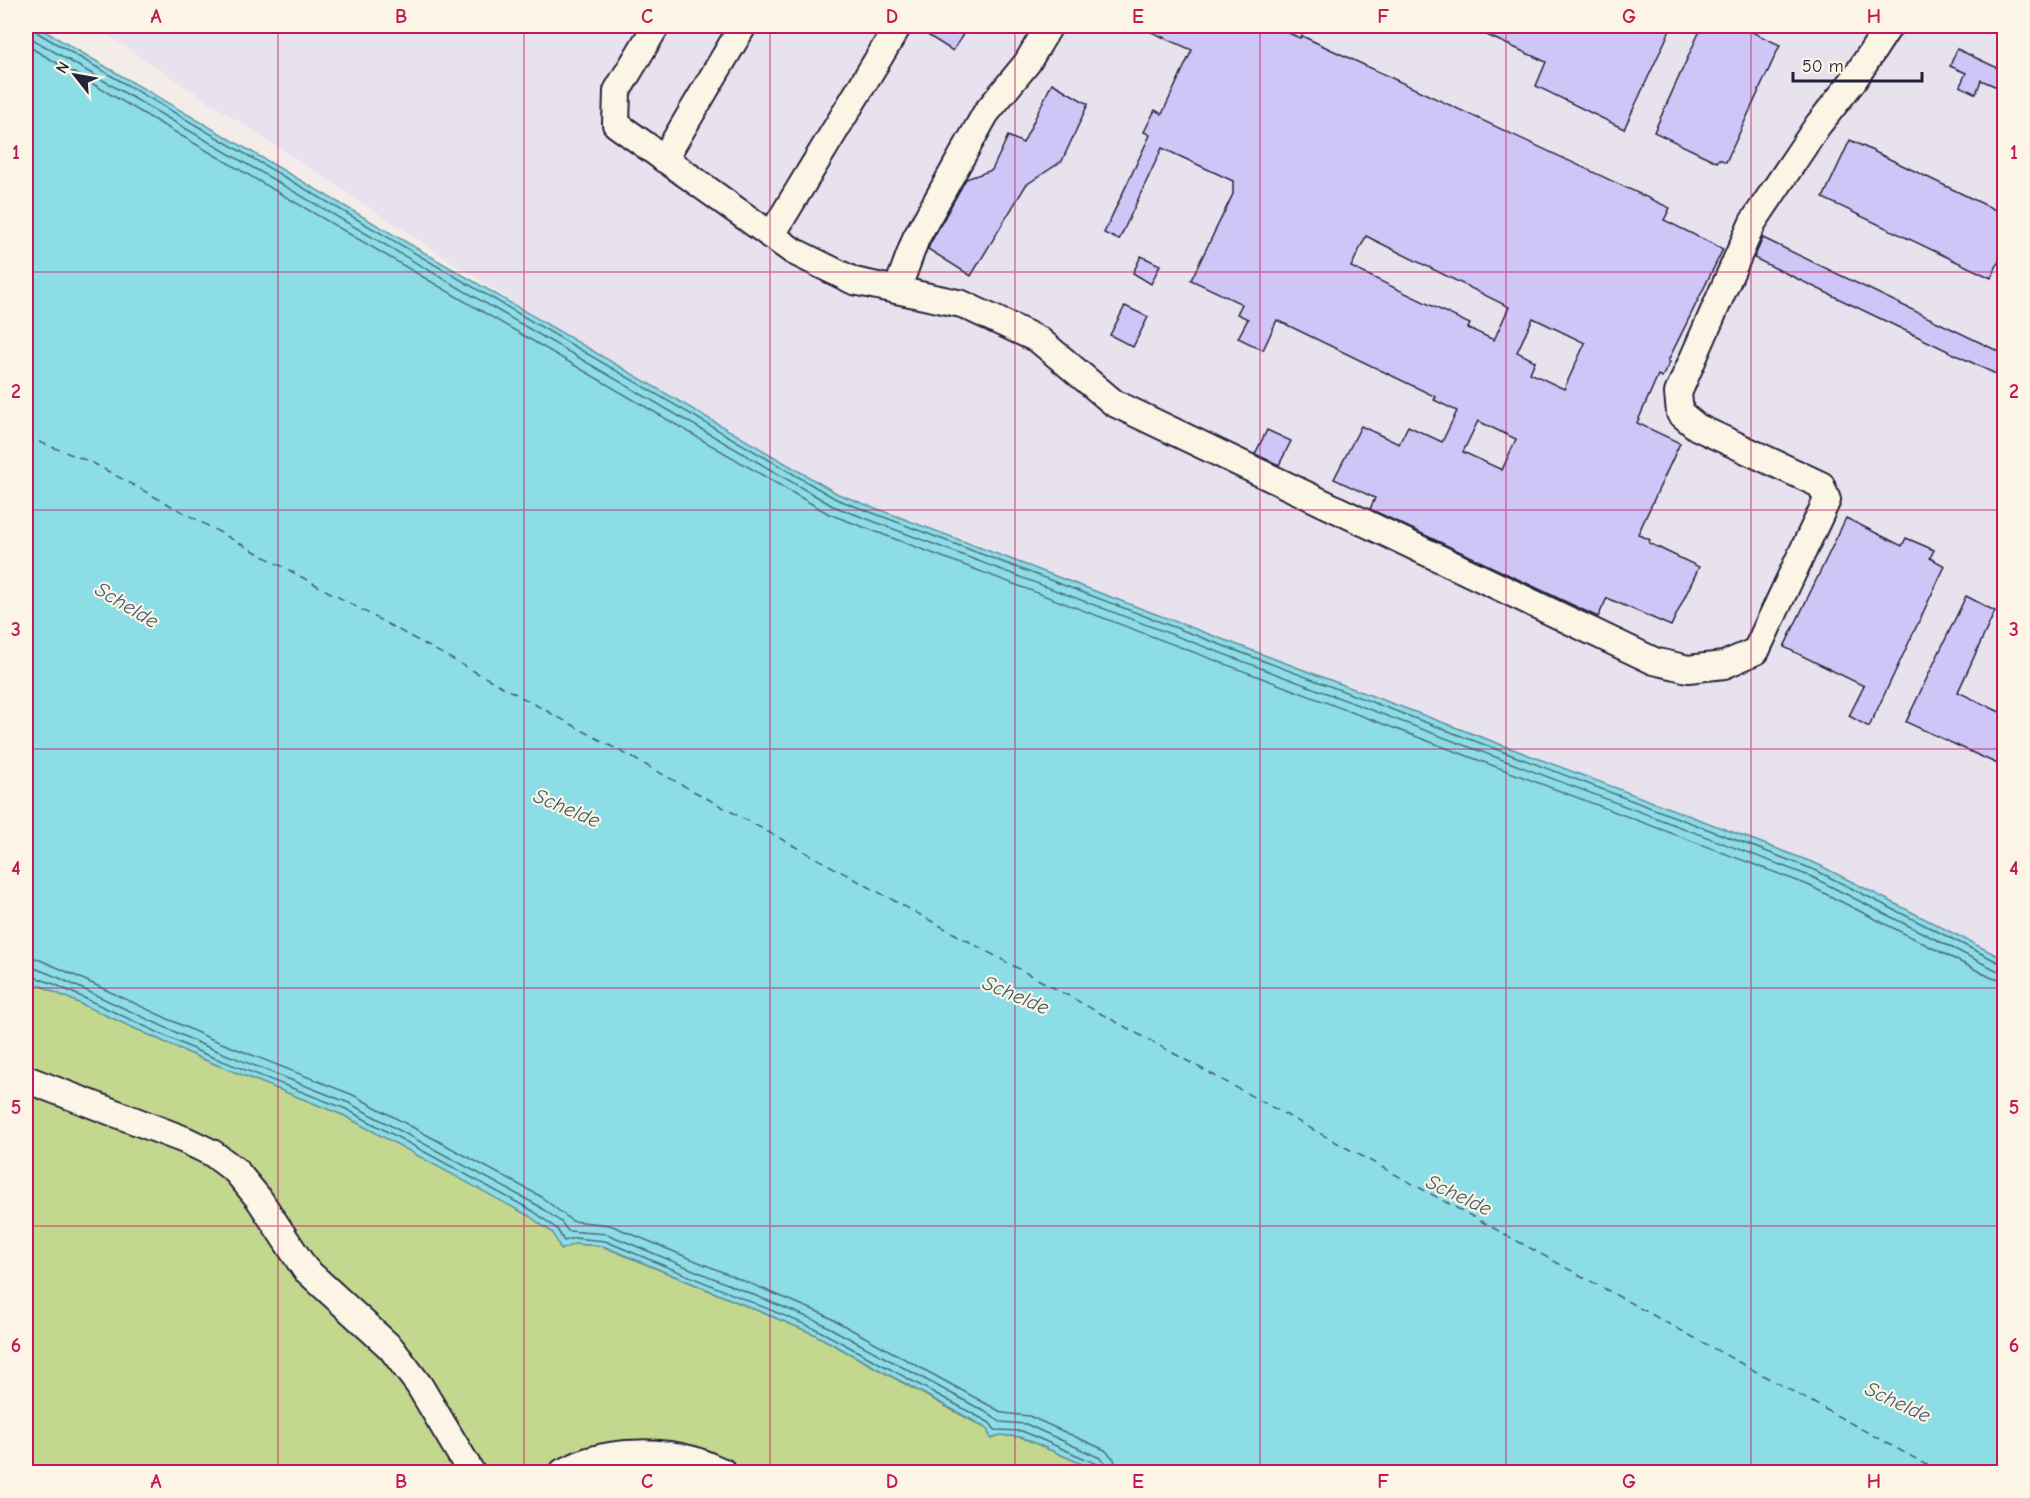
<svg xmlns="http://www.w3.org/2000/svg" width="2030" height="1498" font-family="'Comic Neue',sans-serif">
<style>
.built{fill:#e8e1ee}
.green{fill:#c3d88e;stroke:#727d64;stroke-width:1.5}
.water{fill:#8cdde6;stroke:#6292a2;stroke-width:1.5}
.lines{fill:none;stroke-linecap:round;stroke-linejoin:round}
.shore{stroke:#4c6d7f;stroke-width:1.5}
.ferry{stroke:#425a6e;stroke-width:1.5;stroke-dasharray:8 6;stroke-linecap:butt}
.building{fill:#cfc6f8;stroke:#22223b;stroke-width:1.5;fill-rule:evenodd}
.minor-casing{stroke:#22223b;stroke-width:30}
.minor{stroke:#fcf5e5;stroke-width:26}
.grid{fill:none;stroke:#c2185b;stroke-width:1.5;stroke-opacity:0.55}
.labels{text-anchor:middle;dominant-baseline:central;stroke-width:4.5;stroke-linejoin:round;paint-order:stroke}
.water-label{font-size:21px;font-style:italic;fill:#425a6e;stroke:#fcf5e5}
.neatline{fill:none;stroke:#c2185b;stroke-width:2}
.grid-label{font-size:20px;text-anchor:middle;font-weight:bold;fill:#c2185b}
</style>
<rect width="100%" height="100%" fill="#f3ece9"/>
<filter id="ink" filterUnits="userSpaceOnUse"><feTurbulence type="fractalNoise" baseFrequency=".0167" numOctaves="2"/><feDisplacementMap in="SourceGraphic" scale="12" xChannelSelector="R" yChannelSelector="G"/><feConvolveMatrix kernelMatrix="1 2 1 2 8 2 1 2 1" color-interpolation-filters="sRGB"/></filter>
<g filter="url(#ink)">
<path class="built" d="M 94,26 L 2004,26 L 2004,1004 L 846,521 Z"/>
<path class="green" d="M 26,979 L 200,1058 L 343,1115 L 530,1216 L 553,1233 L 574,1244 L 602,1246 L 814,1334 L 987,1429 L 991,1439 L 1000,1435 L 1021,1437 L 1100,1472 L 26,1472 Z"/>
<path class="water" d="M 26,26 L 36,26 L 838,494 L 1817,864 L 2004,959 L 2004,1472 L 1100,1472 L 1021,1437 L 1000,1435 L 991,1439 L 987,1428 L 814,1334 L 603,1246 L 574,1244 L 561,1250 L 553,1233 L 529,1216 L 343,1115 L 200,1058 L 26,979 Z"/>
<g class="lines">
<g class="shore">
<path d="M 27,26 L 29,34 L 34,40 L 833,506 L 1812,877 L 1996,970 L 2004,972"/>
<path d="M 35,26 L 38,33 L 836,499 L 1815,870 L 2000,963 L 2004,964"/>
<path d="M 26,45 L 829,514 L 1808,885 L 1992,978 L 2004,981"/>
<path d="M 26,957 L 35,958 L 61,969 L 209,1038 L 353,1095 L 540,1196 L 572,1221 L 610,1225 L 823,1314 L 1003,1413 L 1029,1416 L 1105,1450 L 1114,1459 L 1117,1472"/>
<path d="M 26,966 L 32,967 L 57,977 L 205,1046 L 349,1103 L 537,1205 L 561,1222 L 568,1231 L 607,1234 L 819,1322 L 993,1416 L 1000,1422 L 1026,1424 L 1100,1458 L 1107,1464 L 1108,1472"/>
<path d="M 26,974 L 54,984 L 202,1053 L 346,1109 L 533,1211 L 557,1229 L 564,1241 L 574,1238 L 605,1241 L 816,1329 L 990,1423 L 995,1430 L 1022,1431 L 1097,1464 L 1100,1468 L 1101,1472"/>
</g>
<path class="ferry" d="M 26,437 L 91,462 L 1940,1472"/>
</g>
<g class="building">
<path d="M 913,26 L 968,26 L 953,51 Z"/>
<path d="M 1138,26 L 1273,26 L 1300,38 L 1302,36 L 1670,208 L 1664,220 L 1723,249 L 1668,361 L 1670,362 L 1662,377 L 1658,375 L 1637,423 L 1680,443 L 1638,534 L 1650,540 L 1649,543 L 1699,567 L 1671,626 L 1607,598 L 1598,617 L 1370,509 L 1375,498 L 1334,479 L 1361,426 L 1399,444 L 1408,426 L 1442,442 L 1457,411 L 1434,400 L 1436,397 L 1277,320 L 1263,350 L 1238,338 L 1248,319 L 1237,314 L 1242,304 L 1191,280 L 1233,194 L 1233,181 L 1162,148 L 1119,240 L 1104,233 L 1150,135 L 1144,132 L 1155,110 L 1162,114 L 1192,50 ZM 1366,236 L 1509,307 L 1494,340 L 1468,328 L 1470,324 L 1351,267 ZM 1533,318 L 1585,343 L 1564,389 L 1530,373 L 1535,361 L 1517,352 ZM 1478,421 L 1516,439 L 1502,470 L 1463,452 Z"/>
<path d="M 1467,26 L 1672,26 L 1624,129 L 1536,86 L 1546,62 Z"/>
<path d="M 1702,26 L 1739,26 L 1780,45 L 1726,162 L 1719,159 L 1717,162 L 1654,132 Z"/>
<path d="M 1957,49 L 2004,71 L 2004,90 L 1981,80 L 1976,94 L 1960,86 L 1966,73 L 1950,66 Z"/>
<path d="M 1052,83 L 1088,104 L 1062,161 L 1026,185 L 971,276 L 928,249 L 930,244 L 966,179 L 992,170 L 1008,136 L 1023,143 Z"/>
<path d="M 1850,140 L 2004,214 L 2004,250 L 1991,278 L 1823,198 Z"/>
<path d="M 1763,238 L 2004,354 L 2004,378 L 1754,258 Z"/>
<path d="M 1141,256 L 1160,265 L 1151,284 L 1133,273 Z"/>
<path d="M 1125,306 L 1148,317 L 1133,347 L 1110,335 Z"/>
<path d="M 1267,430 L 1291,441 L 1279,465 L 1255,454 Z"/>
<path d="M 1846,518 L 1902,546 L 1906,538 L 1934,550 L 1930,558 L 1945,566 L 1869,727 L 1849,716 L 1864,686 L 1784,647 Z"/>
<path d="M 1966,596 L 1995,611 L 1958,692 L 2004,714 L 2004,767 L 1906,722 Z"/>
</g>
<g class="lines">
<g class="minor-casing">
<g id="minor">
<path d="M 656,26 L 617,91 L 616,124 L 793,251 L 854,281 L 962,304 L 1039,340 L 1114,403 L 1654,661 L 1688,669 L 1724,665 L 1756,651 L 1827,500 L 1821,485 L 1697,427 L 1680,413 L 1678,393 L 1753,222 L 1818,125 L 1853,81 L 1889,26"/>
<path d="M 664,159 L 743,26"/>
<path d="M 771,236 L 898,26"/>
<path d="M 897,290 L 916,238 L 986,113 L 1027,63 L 1049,26"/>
<path d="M 26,1079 L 185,1140 L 212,1153 L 236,1171 L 259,1199 L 305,1269 L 391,1348 L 419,1385 L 471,1472"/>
<path d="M 563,1472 C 571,1469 579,1464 588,1461 C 619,1451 662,1451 693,1460 C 703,1463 713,1468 723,1472"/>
</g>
</g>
<use href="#minor" class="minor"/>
</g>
</g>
<path class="grid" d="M 278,26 L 278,1472M 524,26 L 524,1472M 770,26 L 770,1472M 1015,26 L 1015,1472M 1260,26 L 1260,1472M 1506,26 L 1506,1472M 1751,26 L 1751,1472M 26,272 L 2004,272M 26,510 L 2004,510M 26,749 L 2004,749M 26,988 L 2004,988M 26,1226 L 2004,1226"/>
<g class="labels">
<g class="water-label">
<text transform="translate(127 605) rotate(31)">Schelde</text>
<text transform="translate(567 808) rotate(23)">Schelde</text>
<text transform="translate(1016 995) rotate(23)">Schelde</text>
<text transform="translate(1459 1195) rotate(25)">Schelde</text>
<text transform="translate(1898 1402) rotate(25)">Schelde</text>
</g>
</g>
<rect width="2030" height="1498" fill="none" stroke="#fcf5e5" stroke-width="66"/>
<g transform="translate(75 75) rotate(301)" stroke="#fcf5e5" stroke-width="4.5" paint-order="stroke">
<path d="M0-4.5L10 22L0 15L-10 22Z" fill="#22223b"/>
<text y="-9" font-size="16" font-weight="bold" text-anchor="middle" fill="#22223b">N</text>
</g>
<path d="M1793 72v9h129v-9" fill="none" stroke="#22223b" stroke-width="3"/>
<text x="1802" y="72" font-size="18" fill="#22223b" stroke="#fcf5e5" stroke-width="4.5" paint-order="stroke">50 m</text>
<rect x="33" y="33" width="1964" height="1432" class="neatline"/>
<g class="grid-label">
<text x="156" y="23">A</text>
<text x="401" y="23">B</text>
<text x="647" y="23">C</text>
<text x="892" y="23">D</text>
<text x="1138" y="23">E</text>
<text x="1383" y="23">F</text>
<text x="1629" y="23">G</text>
<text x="1874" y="23">H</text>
<text x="16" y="159">1</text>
<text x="2014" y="159">1</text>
<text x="16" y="398">2</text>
<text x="2014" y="398">2</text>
<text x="16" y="636">3</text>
<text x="2014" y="636">3</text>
<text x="16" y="875">4</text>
<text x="2014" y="875">4</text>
<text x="16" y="1114">5</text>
<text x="2014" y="1114">5</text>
<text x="16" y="1352">6</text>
<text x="2014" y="1352">6</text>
<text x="156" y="1488">A</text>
<text x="401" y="1488">B</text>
<text x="647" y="1488">C</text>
<text x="892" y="1488">D</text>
<text x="1138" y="1488">E</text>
<text x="1383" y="1488">F</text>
<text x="1629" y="1488">G</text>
<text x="1874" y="1488">H</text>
</g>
</svg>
